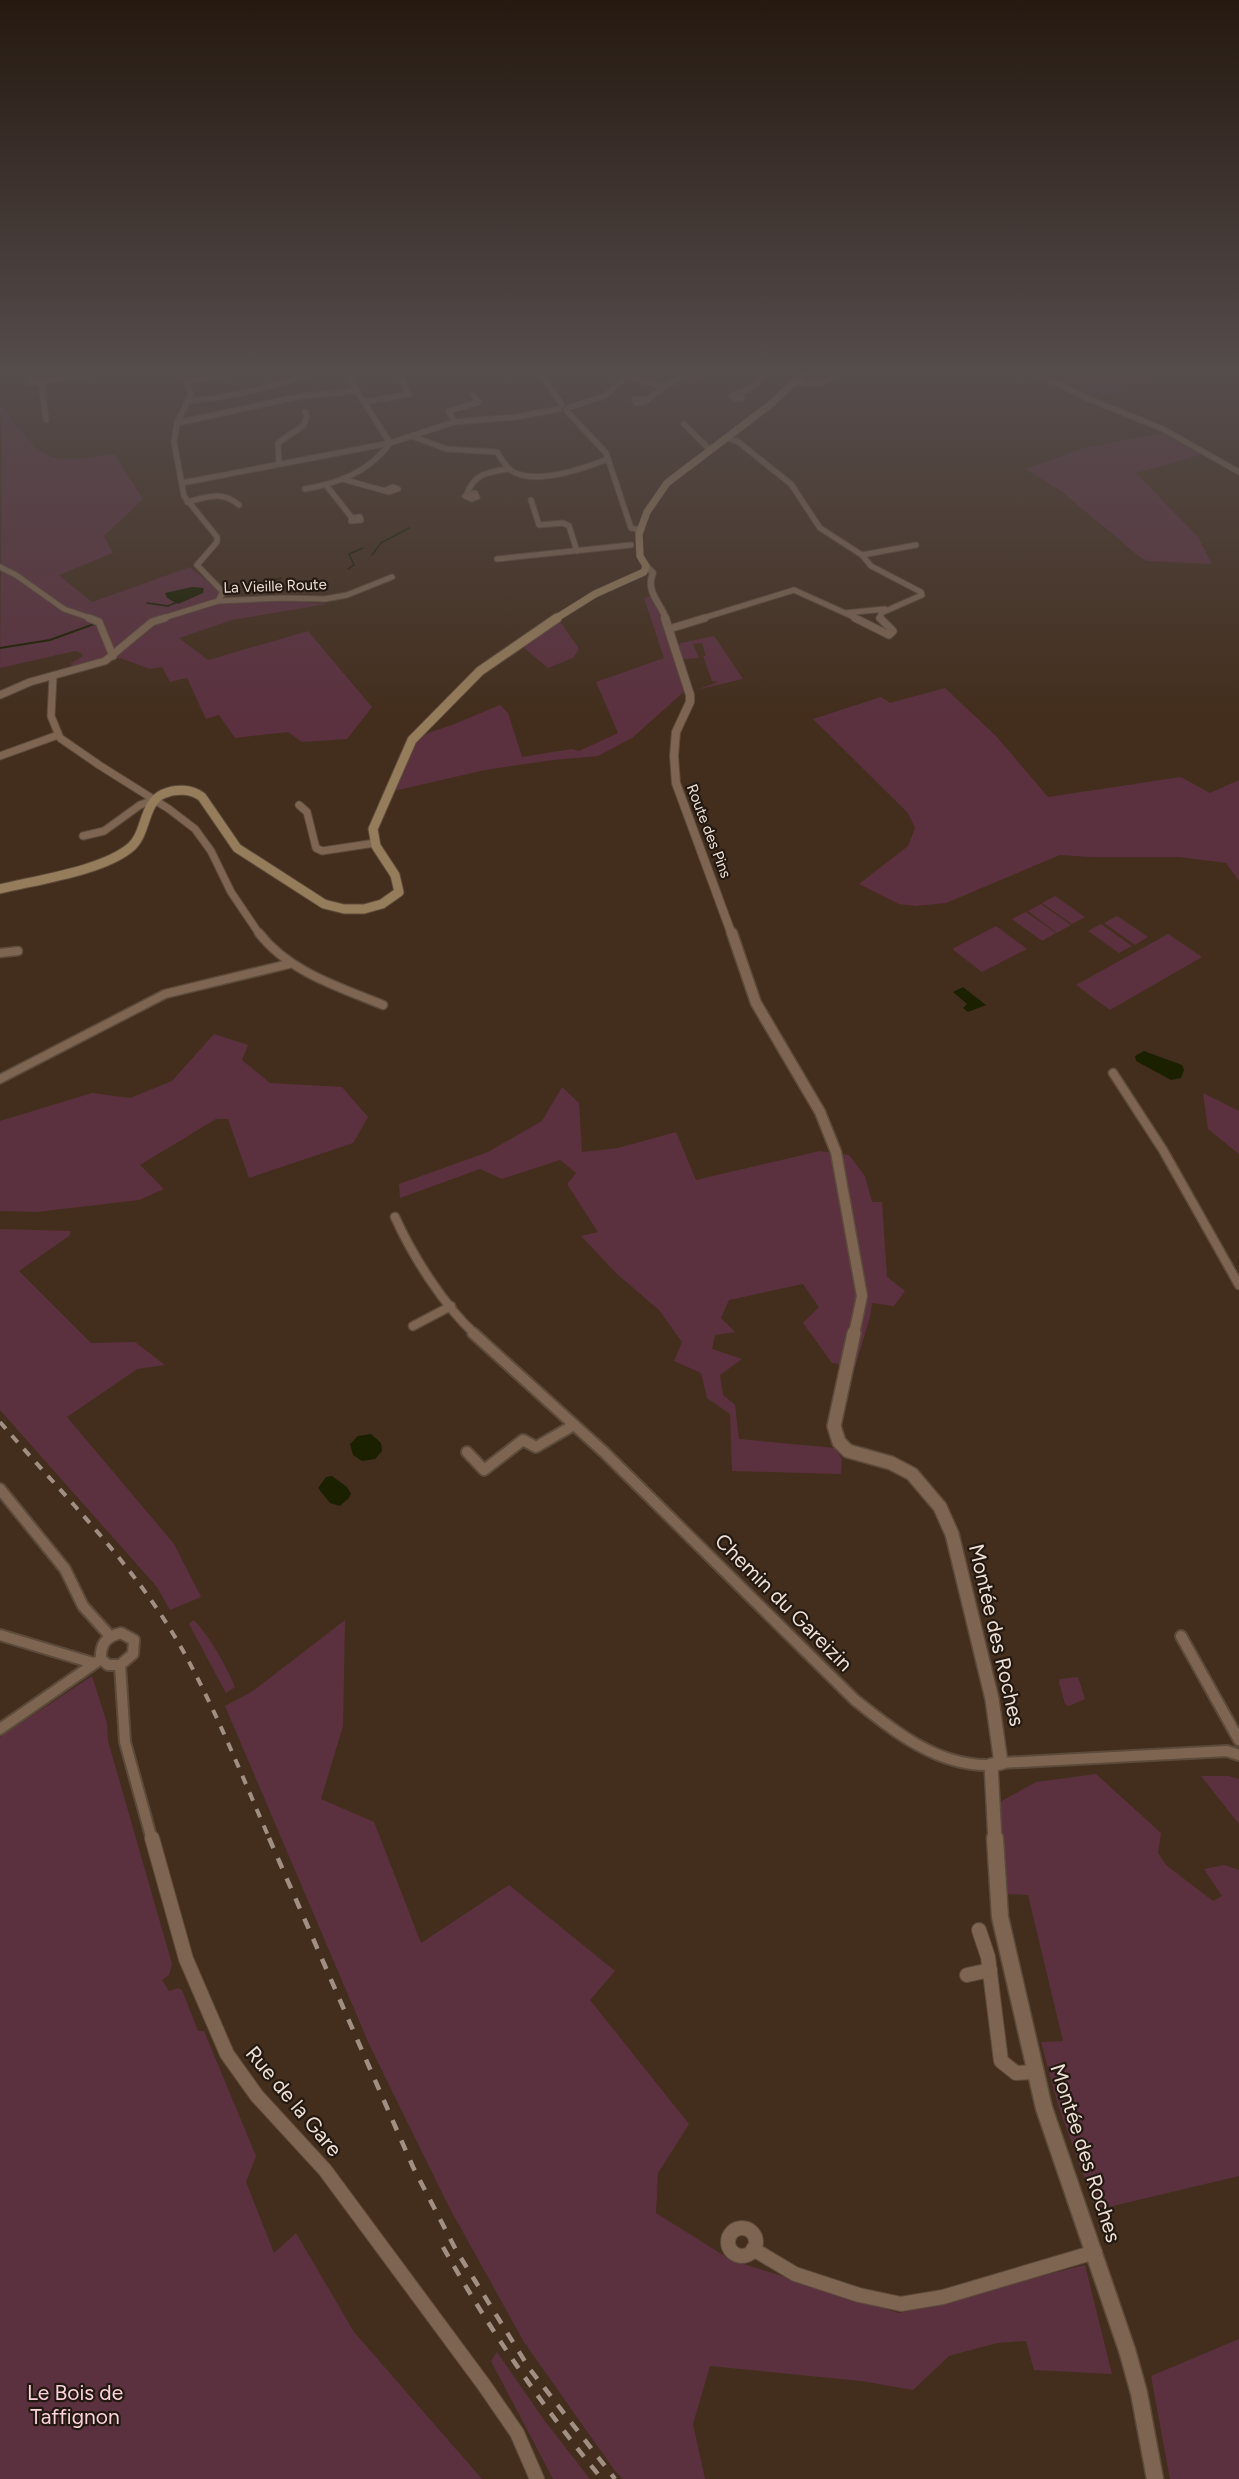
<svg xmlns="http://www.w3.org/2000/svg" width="1239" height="2479" font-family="Figtree,sans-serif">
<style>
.green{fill:#5b313f}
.water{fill:#1a2000}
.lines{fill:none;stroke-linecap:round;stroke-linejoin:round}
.stream-far1{stroke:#1a2000;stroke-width:1.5}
.stream{stroke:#1a2000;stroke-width:2}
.minor-far4-casing{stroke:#5c4a3b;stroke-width:7}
.minor-far3-casing{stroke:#5c4a3b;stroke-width:9}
.minor-far2-casing{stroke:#5c4a3b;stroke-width:11}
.minor-far1-casing{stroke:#5c4a3b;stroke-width:14}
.minor-casing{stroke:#5c4a3b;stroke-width:16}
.tertiary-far4-casing{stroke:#5c4a3b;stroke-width:8}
.tertiary-far3-casing{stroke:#5c4a3b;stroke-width:10}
.tertiary-far2-casing{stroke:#5c4a3b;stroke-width:13}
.tertiary-far1-casing{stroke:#5c4a3b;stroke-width:16}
.tertiary-casing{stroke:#5c4a3b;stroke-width:19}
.secondary-far1-casing{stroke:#5c4a3b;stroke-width:8}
.secondary-casing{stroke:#5c4a3b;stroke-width:11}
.minor-far4{stroke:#7d6552;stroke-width:5}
.minor-far3{stroke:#7d6552;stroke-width:7}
.minor-far2{stroke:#7d6552;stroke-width:8}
.minor-far1{stroke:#7d6552;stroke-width:10}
.minor{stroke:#7d6552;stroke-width:14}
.tertiary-far4{stroke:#7d6552;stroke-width:6}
.tertiary-far3{stroke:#7d6552;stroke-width:8}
.tertiary-far2{stroke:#7d6552;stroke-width:10}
.tertiary-far1{stroke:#7d6552;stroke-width:13}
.tertiary{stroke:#7d6552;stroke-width:16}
.secondary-far1{stroke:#957c5a;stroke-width:7}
.secondary{stroke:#957c5a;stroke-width:9}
.rail-far1{stroke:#a08f82;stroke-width:4;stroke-dasharray:9 9;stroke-linecap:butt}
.rail{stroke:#a08f82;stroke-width:4.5;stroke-dasharray:11 11;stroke-linecap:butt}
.labels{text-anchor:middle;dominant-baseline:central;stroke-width:4.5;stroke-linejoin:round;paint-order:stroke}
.far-street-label{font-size:15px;fill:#eddfd5;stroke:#231911}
.near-street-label{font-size:21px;fill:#eddfd5;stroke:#231911}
.near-park-label{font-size:21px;fill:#fbd1dc;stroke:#231911}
</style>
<rect width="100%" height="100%" fill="#432e1d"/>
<g class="green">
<path d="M 1096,369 L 1139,369 L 1159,379 L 1096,400 L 1056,380 Z"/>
<path d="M 0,405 L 35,447 C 58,468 87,456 114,454 L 143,499 L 104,536 L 113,553 L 59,575 L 92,602 L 190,567 L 234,603 L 279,600 L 327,604 L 232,620 L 179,638 L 208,660 L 308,631 L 372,707 L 347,739 L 302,742 L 288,732 L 235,738 L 219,715 L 206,719 L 187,678 L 170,682 L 162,667 L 150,669 L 120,658 L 72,667 L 71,663 L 83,656 L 81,653 L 75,651 L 0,668 L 2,438 Z"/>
<path d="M 1167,432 L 1207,453 L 1136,473 L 1198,537 L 1212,564 L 1146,561 L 1140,557 L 1061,491 L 1026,469 L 1084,448 Z"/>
<path d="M 652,596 L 660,612 L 686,690 L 632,738 L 598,756 L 553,760 L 485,770 L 394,791 L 416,741 L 422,735 L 452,725 L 500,705 L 508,713 L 522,757 L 572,749 L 579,751 L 618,733 L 596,682 L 664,658 L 644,598 Z"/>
<path d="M 559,620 L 579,649 L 573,658 L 548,668 L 522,646 Z"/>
<path d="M 714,636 L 743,679 L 696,690 L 718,682 L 712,681 L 703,656 L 706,656 L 702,643 L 693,644 L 699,658 L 682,659 L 678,646 L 681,643 Z"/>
<path d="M 945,688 L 996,736 L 1048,797 L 1181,777 L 1210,793 L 1239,780 L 1239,881 L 1226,863 L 1179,857 L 1090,857 L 1060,855 L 946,903 L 916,906 L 899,904 L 859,884 L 908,846 L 915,828 L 908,813 L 813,719 L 881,697 L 890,703 Z"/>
<path d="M 1055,896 L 1085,917 L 1072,924 L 1042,903 Z"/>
<path d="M 1041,904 L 1071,925 L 1057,933 L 1028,911 Z"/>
<path d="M 1026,912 L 1056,933 L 1042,941 L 1012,919 Z"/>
<path d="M 1117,916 L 1148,937 L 1135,945 L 1104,923 Z"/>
<path d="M 1101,924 L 1132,946 L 1119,953 L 1088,931 Z"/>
<path d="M 996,926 L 1027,949 L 982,972 L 952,949 Z"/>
<path d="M 1168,934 L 1202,957 L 1110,1010 L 1076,985 Z"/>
<path d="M 214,1034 L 248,1045 L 242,1060 L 270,1083 L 342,1087 L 368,1117 L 353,1143 L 249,1178 L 228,1119 L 216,1119 L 140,1165 L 164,1189 L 139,1200 L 37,1212 L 0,1211 L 0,1121 L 92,1093 L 130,1098 L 172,1081 Z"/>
<path d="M 562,1087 L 579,1103 L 582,1152 L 618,1148 L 676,1132 L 696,1180 L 820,1151 L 849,1155 L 865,1176 L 872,1202 L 882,1202 L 887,1277 L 905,1291 L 894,1306 L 872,1303 L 870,1317 L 855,1367 L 832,1363 L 803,1323 L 819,1307 L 803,1284 L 729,1300 L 721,1318 L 735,1332 L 715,1335 L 712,1349 L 742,1359 L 720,1375 L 723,1395 L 735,1405 L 739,1439 L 835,1448 L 842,1459 L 841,1474 L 732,1471 L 730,1414 L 707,1398 L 701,1373 L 674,1361 L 682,1342 L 659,1310 L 617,1274 L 581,1236 L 598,1232 L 567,1184 L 576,1173 L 560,1160 L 502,1179 L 480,1169 L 400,1198 L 399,1184 L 488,1152 L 542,1121 Z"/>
<path d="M 1203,1093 L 1239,1111 L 1239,1154 L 1208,1129 Z"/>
<path d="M 0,1229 L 71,1231 L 69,1236 L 19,1271 L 91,1343 L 135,1342 L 165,1365 L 137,1369 L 67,1417 L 174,1544 L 201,1597 L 170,1610 L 157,1587 L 0,1410 Z"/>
<path d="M 194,1620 C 212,1640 224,1662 235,1687 L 226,1693 L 189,1624 Z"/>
<path d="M 345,1620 L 343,1726 L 321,1799 L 374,1822 L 421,1943 L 509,1885 L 615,1971 L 590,2000 L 689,2124 L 658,2173 L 656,2213 L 731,2260 L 899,2313 L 1085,2265 L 1112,2374 L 1034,2370 L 1026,2341 L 997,2343 L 949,2356 L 913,2390 L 861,2381 L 710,2366 L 693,2424 L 705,2479 L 623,2479 L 615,2471 L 524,2342 L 448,2205 L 369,2044 L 225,1706 L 253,1691 Z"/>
<path d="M 92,1676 L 107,1723 L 108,1741 L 172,1964 L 169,1975 L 162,1980 L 169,1991 L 178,1988 L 182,1990 L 198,2031 L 204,2031 L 256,2156 L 246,2182 L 274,2253 L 296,2233 L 354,2332 L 482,2479 L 0,2479 L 0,1737 Z"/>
<path d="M 1078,1677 L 1085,1699 L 1069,1706 L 1065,1704 L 1059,1682 L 1060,1679 Z"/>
<path d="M 1096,1774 L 1161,1833 L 1158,1853 L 1166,1865 L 1213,1901 L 1222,1896 L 1204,1869 L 1224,1865 L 1239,1870 L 1239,2176 L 1096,2210 L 1058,2105 L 1041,2042 L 1063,2041 L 1028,1895 L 1006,1894 L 1000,1802 L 1036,1782 Z"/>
<path d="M 1228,1776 L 1239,1779 L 1239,1824 L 1201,1776 Z"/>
<path d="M 1239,2339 L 1239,2479 L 1170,2479 L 1151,2376 Z"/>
<path d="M 497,2352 L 544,2420 L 590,2479 L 553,2479 L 491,2361 Z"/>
</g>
<g class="water">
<path d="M 192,587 L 204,588 L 203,593 L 178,604 L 167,598 L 165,593 Z"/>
<path d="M 963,987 L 986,1005 L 968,1012 L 963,1008 L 967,1004 L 953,992 Z"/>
<path d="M 1144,1051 L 1182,1065 L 1184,1070 L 1181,1078 L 1171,1080 L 1136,1061 L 1135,1056 Z"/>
<path d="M 371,1434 L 381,1443 L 382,1451 L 375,1459 L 362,1461 L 353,1455 L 350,1444 L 358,1436 Z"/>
<path d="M 332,1476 L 347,1487 L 351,1494 L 349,1498 L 340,1506 L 330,1503 L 318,1488 L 326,1477 Z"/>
</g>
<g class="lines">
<g class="stream-far1">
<path d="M 372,555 L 381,543 L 409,528"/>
<path d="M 348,569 L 354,565 L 349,554 L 363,548"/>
<path d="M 268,582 L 281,578"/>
<path d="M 147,603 L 168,606 L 177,602"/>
</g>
<path class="stream" d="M 0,648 L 50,640 L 94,624"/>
<g class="minor-far4-casing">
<g id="minor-far4">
<path d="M 35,369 L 29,383 L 41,382"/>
<path d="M 182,369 L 191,394 L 177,423 L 174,442 L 184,496 L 217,537 L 217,542 L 197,565 L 223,592 L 218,601"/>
<path d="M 538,369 L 562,405"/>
<path d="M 1027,369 L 1089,399 L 1163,429 L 1239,472"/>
<path d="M 349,371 L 361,369"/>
<path d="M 627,376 L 663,387 L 690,372 L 706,372 L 700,374 L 692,372"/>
<path d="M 188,382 L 246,369"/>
<path d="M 794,382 L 819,384 L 845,369"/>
<path d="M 738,394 L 742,398 L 736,399 L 731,396 L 753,387 L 769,369"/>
<path d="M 646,399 L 634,400 L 636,403 L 645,402 L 663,387"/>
<path d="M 187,401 C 232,398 274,386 316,372 L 315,369"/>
<path d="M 364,402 L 409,394 L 402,380"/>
<path d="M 570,407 L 605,396 L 627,376 L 640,369"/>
<path d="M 566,410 L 606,453 L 631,528 L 641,530"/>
<path d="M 46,420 L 41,382 L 115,369"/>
<path d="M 454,422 L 449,411 L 479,402 L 473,395"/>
<path d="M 177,423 L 302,396 L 358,391"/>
<path d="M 684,424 L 710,450"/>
<path d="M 414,437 L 447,449 L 497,452 C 500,457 504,463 508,468 C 529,488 585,468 608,459"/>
<path d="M 727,438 L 737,441 L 791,484 L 820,528 L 862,555 L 871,566 L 921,592 L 922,595 L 881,613 L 881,619"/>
<path d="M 279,464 L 278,443 L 304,425 L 307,416 L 305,412"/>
<path d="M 342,479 L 389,492 L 398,489 L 393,487 L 386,490"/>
<path d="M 182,483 L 390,443 L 454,422 L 516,417 L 559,409"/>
<path d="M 326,485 L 352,518"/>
<path d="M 305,489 C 339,483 369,472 390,443 L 350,380 L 348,369"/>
<path d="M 475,493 L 477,497 L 472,499 L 465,496 Z"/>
<path d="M 467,494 C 474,473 489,472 509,469"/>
<path d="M 531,500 L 539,525 L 563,523 L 569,526 L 577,551"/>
<path d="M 187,502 C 207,497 222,490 239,505"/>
<path d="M 360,517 L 361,520 L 351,521 L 352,518 Z"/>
<path d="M 862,555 L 916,545"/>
<path d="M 497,559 L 631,545"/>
<path d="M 0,567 L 16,575 L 64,609 L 93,619"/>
<path d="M 845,613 L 858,619"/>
<path d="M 160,619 L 218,601 L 282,598 L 325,599 L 347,595 L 392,577"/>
<path d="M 700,619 L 794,590 L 845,613 L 885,609"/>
</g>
</g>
<g class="minor-far3-casing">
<g id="minor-far3">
<path d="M 89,618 L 99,622 L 113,656"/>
<path d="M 855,618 L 889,635 L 893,631 L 880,618"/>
<path d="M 669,629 L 705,618"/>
<path d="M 53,676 L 51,716 L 60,738 L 99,765 L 169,809 L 195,829 L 211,851 L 231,892 L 260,935"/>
<path d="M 0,695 L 30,682 L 105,661 L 152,622 L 165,618"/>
<path d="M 0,756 L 58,735"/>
<path d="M 299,805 L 307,812 L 316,848 L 322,851 L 375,843"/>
<path d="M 83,836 L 104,831 L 140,805 L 154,800"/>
</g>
</g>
<g class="minor-far2-casing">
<g id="minor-far2">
<path d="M 259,933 C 289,972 339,987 383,1005"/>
<path d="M 0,953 L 18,951"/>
<path d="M 1113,1073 L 1163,1150 L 1239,1285"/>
<path d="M 0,1079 L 165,994 L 289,964"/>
<path d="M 395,1217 C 412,1255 444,1306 475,1334"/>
<path d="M 413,1326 L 451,1306"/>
</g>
</g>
<g class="minor-far1-casing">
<g id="minor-far1">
<path d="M 473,1333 L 604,1452 L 855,1700 C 895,1732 938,1767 991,1765"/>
<path d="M 467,1452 L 484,1470 L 523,1440 L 536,1447 L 574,1425"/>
<path d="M 0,1489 L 65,1569 L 83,1606 L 110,1636"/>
<path d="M 121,1633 L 134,1640 L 133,1654 L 120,1665 L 108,1665 L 101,1659 C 100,1644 107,1636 121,1633 Z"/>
<path d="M 0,1635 L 93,1663"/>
<path d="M 1181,1636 L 1239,1740"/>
<path d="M 120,1665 L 125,1742 L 152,1840"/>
<path d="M 0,1729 L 101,1659"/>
<path d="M 1001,1763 L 1227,1751 L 1239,1755"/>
</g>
</g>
<g class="minor-casing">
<g id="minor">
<path d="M 152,1838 L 186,1959 L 227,2054 L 257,2096 L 325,2170 L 484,2385 L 517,2433 L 537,2479"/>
<path d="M 979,1930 L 988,1957 L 1001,2061 L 1016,2073 L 1035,2072"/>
<path d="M 967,1975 L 990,1970"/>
<circle cx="742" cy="2242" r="14"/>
<path d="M 753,2249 L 795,2274 L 859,2295 L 901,2304 L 943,2297 L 1095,2252"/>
</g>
</g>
<g class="tertiary-far4-casing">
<path id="tertiary-far4" d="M 646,566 L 653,573 C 645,592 661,603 666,619"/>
</g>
<g class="tertiary-far3-casing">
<path id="tertiary-far3" d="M 665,618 L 690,695 L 690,702 L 676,732 L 674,756 L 676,783 L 732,935"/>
</g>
<g class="tertiary-far2-casing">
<path id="tertiary-far2" d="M 732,933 L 756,1003 L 820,1112 L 836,1152 L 862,1296 L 854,1334"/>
</g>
<g class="tertiary-far1-casing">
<path id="tertiary-far1" d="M 854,1333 L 834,1426 L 839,1442 L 848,1451 L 891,1463 L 912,1474 L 940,1507 L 952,1534 L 992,1699 L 1001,1763 L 991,1765 L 995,1840"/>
</g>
<g class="tertiary-casing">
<path id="tertiary" d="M 995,1838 L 1000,1917 L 1044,2108 L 1127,2350 L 1139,2393 L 1155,2479"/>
</g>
<g class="secondary-far1-casing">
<path id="secondary-far1" d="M 555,619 L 595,594 L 644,572 L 646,566 L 640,556 L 639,534 L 647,512 L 667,483 L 771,404 L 808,369"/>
</g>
<g class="secondary-casing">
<path id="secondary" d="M 0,889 C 36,880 103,871 131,847 C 147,833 143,803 163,794 C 176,788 192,789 202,797 L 237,848 L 324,904 L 344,909 L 364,909 L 382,904 L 399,892 L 395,875 L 376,846 L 373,829 L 412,740 L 480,671 L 557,618"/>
</g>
<use href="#minor-far4" class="minor-far4"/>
<use href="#minor-far3" class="minor-far3"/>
<use href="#minor-far2" class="minor-far2"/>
<use href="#minor-far1" class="minor-far1"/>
<use href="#minor" class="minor"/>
<use href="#tertiary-far4" class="tertiary-far4"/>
<use href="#tertiary-far3" class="tertiary-far3"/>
<use href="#tertiary-far2" class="tertiary-far2"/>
<use href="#tertiary-far1" class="tertiary-far1"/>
<use href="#tertiary" class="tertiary"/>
<use href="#secondary-far1" class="secondary-far1"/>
<use href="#secondary" class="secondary"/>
<path class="rail-far1" d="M 0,1422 C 63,1495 135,1565 182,1649 C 216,1710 242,1776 270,1840"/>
<g class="rail">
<path d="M 269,1838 L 413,2167 L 456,2250 L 529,2368 L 615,2479"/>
<path d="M 443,2247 C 489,2329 542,2406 602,2479"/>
</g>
</g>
<linearGradient id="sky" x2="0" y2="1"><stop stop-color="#251910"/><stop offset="0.52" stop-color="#554c4c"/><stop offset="1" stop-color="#554c4c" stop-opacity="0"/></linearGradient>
<rect width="1239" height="716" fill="url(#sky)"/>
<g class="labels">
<g class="far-street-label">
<text transform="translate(275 586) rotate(-2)">La Vieille Route</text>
<text transform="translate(709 831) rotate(69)">Route des Pins</text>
</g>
<g class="near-street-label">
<text transform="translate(784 1602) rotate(45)">Chemin du Gareizin</text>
<text transform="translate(997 1635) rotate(77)">Montée des Roches</text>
<text transform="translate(294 2101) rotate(50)">Rue de la Gare</text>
<text transform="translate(1086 2153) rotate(72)">Montée des Roches</text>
</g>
<g class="near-park-label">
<text x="75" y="2392">Le Bois de<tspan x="75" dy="24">Taffignon</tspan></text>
</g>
</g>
</svg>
